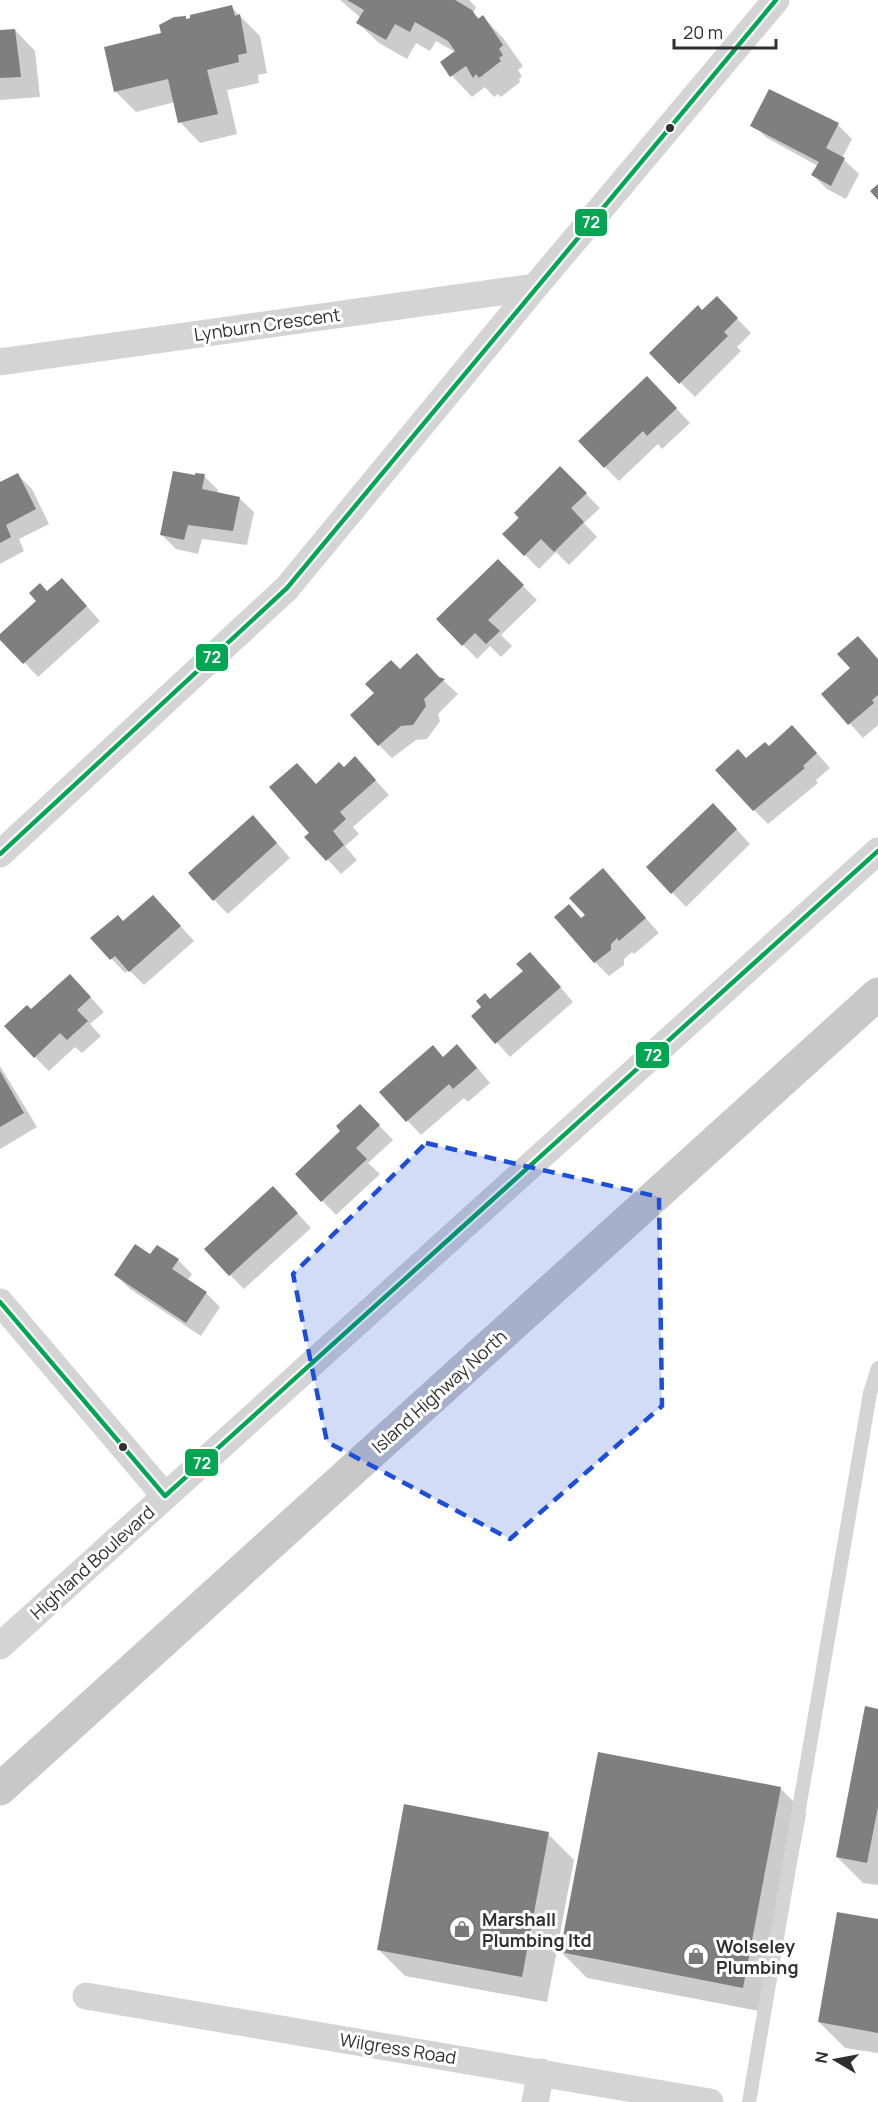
<svg xmlns="http://www.w3.org/2000/svg" width="878" height="2102" font-family="Manrope,sans-serif">
<style>
.shadow{fill:#0003}
.building{fill:#7f7f7f}
.lines{fill:none;stroke-linecap:round;stroke-linejoin:round}
.service{stroke:#d4d4d4;stroke-width:14}
.minor{stroke:#d4d4d4;stroke-width:27}
.primary{stroke:#c8c8c8;stroke-width:33}
.bus-1-casing{stroke:#fff;stroke-width:9}
.bus-1{stroke:#00a651;stroke-width:4.5}
.marked{fill:#1d4ed8;fill-opacity:0.2;stroke:#1d4ed8;stroke-width:4.5;stroke-dasharray:12 8;stroke-linejoin:round}
.bus-dot{fill:#303030;stroke:#fff;stroke-width:2}
.labels{text-anchor:middle;dominant-baseline:central;stroke-width:6;stroke-linejoin:round;paint-order:stroke}
.street-label{font-size:18px;fill:#303030;stroke:#fff}
.poi-label{font-size:18px;font-weight:bold;fill:#303030;stroke:#fff;text-anchor:start}
.line-badge{stroke:#fff;stroke-width:2}
.badge-label{font-size:16px;text-anchor:middle;font-weight:bold;fill:#fff}
</style>
<rect width="100%" height="100%" fill="#fff"/>
<g class="shadow">
<path d="M 340,0 L 469,0 L 476,7 L 473,13 L 480,19 L 483,17 L 503,38 L 523,66 L 518,70 L 522,76 L 519,79 L 520,82 L 501,97 L 498,94 L 494,97 L 485,87 L 472,97 L 452,76 L 442,62 L 455,52 L 436,41 L 430,51 L 416,43 L 407,59 L 379,43 L 358,23 L 361,18 Z"/>
<path d="M 231,7 L 260,36 L 267,73 L 258,75 L 259,83 L 227,90 L 237,134 L 200,143 L 180,122 L 175,102 L 136,112 L 115,91 L 163,34 L 185,18 L 187,20 Z"/>
<path d="M 15,30 L 35,51 L 40,97 L 0,100 L 0,32 Z"/>
<path d="M 752,124 L 838,125 L 852,139 L 842,158 L 859,174 L 846,199 L 827,189 L 813,175 L 818,166 L 767,138 Z"/>
<path d="M 717,298 L 751,333 L 737,347 L 741,351 L 695,397 L 651,353 Z"/>
<path d="M 661,392 L 690,423 L 662,449 L 658,444 L 619,481 L 605,467 Z"/>
<path d="M 560,468 L 600,508 L 584,523 L 597,537 L 569,565 L 556,552 L 539,569 L 504,534 Z"/>
<path d="M 18,475 L 32,489 L 49,524 L 19,539 L 24,551 L 0,564 L 0,484 Z"/>
<path d="M 204,476 L 218,490 L 217,494 L 239,498 L 254,512 L 247,545 L 202,539 L 198,554 L 176,549 L 161,534 L 196,477 Z"/>
<path d="M 498,561 L 537,600 L 501,635 L 512,646 L 501,657 L 490,646 L 477,659 L 438,619 Z"/>
<path d="M 48,593 L 76,594 L 100,621 L 38,677 L 0,636 Z"/>
<path d="M 878,659 L 878,725 L 863,738 L 823,694 Z"/>
<path d="M 400,671 L 444,681 L 458,694 L 438,714 L 440,721 L 427,739 L 416,740 L 392,758 L 378,744 L 376,693 Z"/>
<path d="M 806,741 L 830,768 L 816,780 L 818,783 L 768,824 L 754,810 L 747,760 L 769,748 Z"/>
<path d="M 344,769 L 369,773 L 389,795 L 353,827 L 359,834 L 345,846 L 357,860 L 341,874 L 307,837 L 311,833 L 316,785 Z"/>
<path d="M 727,819 L 750,844 L 686,907 L 648,867 Z"/>
<path d="M 267,831 L 290,858 L 228,914 L 214,900 Z"/>
<path d="M 603,870 L 659,933 L 634,954 L 632,952 L 624,959 L 624,965 L 609,976 L 595,962 L 582,919 L 587,916 Z"/>
<path d="M 167,911 L 194,941 L 144,985 L 129,970 L 125,973 L 92,938 L 124,922 Z"/>
<path d="M 544,968 L 573,1002 L 510,1057 L 473,1016 L 491,1001 Z"/>
<path d="M 84,990 L 104,1012 L 90,1024 L 101,1036 L 82,1053 L 75,1047 L 49,1071 L 35,1057 L 31,1011 Z"/>
<path d="M 444,1058 L 471,1060 L 490,1083 L 468,1102 L 464,1098 L 421,1135 L 381,1092 Z"/>
<path d="M 0,1066 L 37,1127 L 0,1149 Z"/>
<path d="M 374,1120 L 393,1140 L 368,1163 L 380,1174 L 336,1215 L 297,1174 Z"/>
<path d="M 287,1202 L 311,1228 L 244,1289 L 230,1275 Z"/>
<path d="M 151,1256 L 178,1260 L 192,1274 L 187,1281 L 206,1293 L 220,1307 L 201,1336 L 130,1289 L 116,1275 Z"/>
<path d="M 878,1710 L 878,1885 L 863,1883 L 837,1857 Z"/>
<path d="M 781,1789 L 806,1814 L 769,2013 L 587,1978 L 561,1952 Z"/>
<path d="M 548,1834 L 574,1860 L 547,2002 L 405,1976 L 379,1950 Z"/>
<path d="M 878,1920 L 878,2053 L 845,2048 L 819,2022 Z"/>
</g>
<g class="building">
<path d="M 347,0 L 455,0 L 472,10 L 478,19 L 483,15 L 503,45 L 499,49 L 503,55 L 499,58 L 501,61 L 479,78 L 476,74 L 473,78 L 466,66 L 450,77 L 440,62 L 455,51 L 448,41 L 415,22 L 410,32 L 395,24 L 386,40 L 356,23 L 364,10 Z"/>
<path d="M 232,5 L 235,16 L 240,14 L 247,53 L 238,55 L 239,62 L 207,70 L 218,114 L 178,123 L 168,79 L 114,92 L 104,47 L 161,33 L 159,25 L 174,17 L 186,16 L 186,19 L 190,18 L 190,15 Z"/>
<path d="M 15,29 L 21,77 L 0,78 L 0,30 Z"/>
<path d="M 769,89 L 839,123 L 826,148 L 845,158 L 831,186 L 811,175 L 819,162 L 750,126 Z"/>
<path d="M 878,184 L 878,200 L 870,191 Z"/>
<path d="M 717,296 L 738,318 L 724,332 L 728,336 L 679,384 L 649,353 L 698,305 L 702,310 Z"/>
<path d="M 647,376 L 677,408 L 647,436 L 643,431 L 604,468 L 578,441 Z"/>
<path d="M 560,466 L 587,493 L 571,508 L 584,522 L 554,552 L 541,539 L 524,556 L 502,534 L 519,518 L 514,513 Z"/>
<path d="M 173,471 L 195,475 L 195,473 L 205,474 L 202,489 L 240,497 L 233,531 L 188,525 L 184,540 L 160,535 Z"/>
<path d="M 18,473 L 36,509 L 6,525 L 11,537 L 0,543 L 0,482 Z"/>
<path d="M 498,559 L 524,585 L 488,620 L 500,631 L 486,644 L 475,633 L 462,646 L 436,619 Z"/>
<path d="M 62,578 L 87,606 L 23,664 L 0,640 L 0,634 L 36,601 L 29,593 L 40,583 L 47,591 Z"/>
<path d="M 858,636 L 878,659 L 878,695 L 872,700 L 874,703 L 848,725 L 821,694 L 850,668 L 837,654 Z"/>
<path d="M 417,653 L 439,677 L 445,679 L 424,699 L 426,706 L 413,725 L 401,726 L 378,746 L 350,715 L 374,693 L 365,684 L 391,660 L 400,669 Z"/>
<path d="M 792,725 L 817,753 L 803,766 L 805,768 L 753,811 L 715,770 L 738,749 L 746,758 L 765,742 L 769,746 Z"/>
<path d="M 355,756 L 376,780 L 340,812 L 346,819 L 333,831 L 344,845 L 326,861 L 304,837 L 309,833 L 269,787 L 297,763 L 316,784 L 339,762 L 344,767 Z"/>
<path d="M 713,803 L 737,829 L 671,894 L 646,867 Z"/>
<path d="M 253,815 L 277,843 L 213,901 L 188,873 Z"/>
<path d="M 603,868 L 646,918 L 619,941 L 617,938 L 611,944 L 611,950 L 594,963 L 554,917 L 569,904 L 581,918 L 585,915 L 569,898 Z"/>
<path d="M 153,895 L 181,926 L 129,972 L 115,956 L 110,960 L 90,938 L 118,915 L 123,921 Z"/>
<path d="M 530,952 L 561,987 L 495,1044 L 471,1016 L 481,1007 L 476,1001 L 485,993 L 490,999 L 523,971 L 516,964 Z"/>
<path d="M 70,974 L 91,997 L 77,1010 L 88,1021 L 67,1040 L 60,1033 L 34,1058 L 4,1026 L 27,1005 L 31,1009 Z"/>
<path d="M 457,1044 L 477,1068 L 453,1089 L 449,1084 L 406,1122 L 379,1092 L 433,1045 L 443,1057 Z"/>
<path d="M 0,1071 L 24,1113 L 0,1127 Z"/>
<path d="M 360,1104 L 380,1125 L 356,1148 L 367,1159 L 321,1202 L 295,1174 L 340,1131 L 336,1126 Z"/>
<path d="M 273,1186 L 298,1213 L 229,1276 L 204,1249 Z"/>
<path d="M 135,1244 L 150,1254 L 157,1245 L 179,1259 L 172,1269 L 207,1292 L 186,1323 L 114,1275 Z"/>
<path d="M 865,1706 L 878,1709 L 878,1807 L 867,1863 L 836,1857 Z"/>
<path d="M 598,1752 L 781,1787 L 743,1988 L 560,1952 Z"/>
<path d="M 404,1804 L 549,1832 L 522,1977 L 377,1950 Z"/>
<path d="M 837,1912 L 878,1919 L 878,2033 L 818,2022 Z"/>
</g>
<g class="lines">
<path class="service" d="M 749,2102 L 870,1393 L 878,1368"/>
<g class="minor">
<path d="M 0,362 L 535,287"/>
<path d="M 0,854 L 287,588 L 535,287 L 776,0"/>
<path d="M 0,1302 L 165,1496"/>
<path d="M 0,1646 L 878,851"/>
<path d="M 86,1996 L 710,2102"/>
<path d="M 535,2102 L 541,2072"/>
</g>
<path class="primary" d="M 0,1789 L 878,994"/>
<g class="bus-1-casing">
<g id="bus-1">
<path d="M 0,854 L 287,588 L 776,0"/>
<path d="M 0,1302 L 165,1496 L 878,851"/>
</g>
</g>
<use href="#bus-1" class="bus-1"/>
</g>
<path class="marked" d="M 426,1143 L 659,1197 L 662,1406 L 510,1539 L 327,1442 L 293,1274 Z"/>
<defs>
<g id="shop-ring" transform="scale(1.35)"><circle r="9.5" fill="#fff" stroke="#787878" stroke-width="1.5"/><path d="M-5-2.5h2.3a2.7 3.5 0 0 1 5.4 0H5L5.5 6h-11ZM-1.5-2.5h3a1.5 2.3 0 0 0-3 0Z" fill="#787878"/></g>
</defs>
<g fill-rule="evenodd">
<use href="#shop-ring" x="462" y="1929"/>
<use href="#shop-ring" x="696" y="1956"/>
</g>
<g class="bus-dot">
<circle cx="670" cy="128" r="5"/>
<circle cx="123" cy="1447" r="5"/>
</g>
<g class="labels">
<g class="street-label">
<text transform="translate(267 324) rotate(-8)">Lynburn Crescent</text>
<text transform="translate(439 1391) rotate(-42)">Island Highway North</text>
<text transform="translate(92 1562) rotate(-42)">Highland Boulevard</text>
<text transform="translate(398 2048) rotate(9)">Wilgress Road</text>
</g>
<g class="poi-label">
<text x="482" y="1919">Marshall<tspan x="482" dy="21">Plumbing ltd</tspan></text>
<text x="716" y="1946">Wolseley<tspan x="716" dy="21">Plumbing</tspan></text>
</g>
</g>
<g class="line-badge">
<rect x="574" y="208" width="34" height="29" rx="6" fill="#00a651"/>
<rect x="195" y="643" width="34" height="29" rx="6" fill="#00a651"/>
<rect x="635" y="1041" width="35" height="28" rx="6" fill="#00a651"/>
<rect x="184" y="1448" width="35" height="29" rx="6" fill="#00a651"/>
</g>
<g class="badge-label">
<text x="591" y="228">72</text>
<text x="212" y="663">72</text>
<text x="653" y="1061">72</text>
<text x="202" y="1469">72</text>
</g>
<g transform="translate(836 2060) rotate(280)" stroke="#ffffff" stroke-width="4.5" paint-order="stroke">
<path d="M0-4.5L10 22L0 15L-10 22Z" fill="#303030"/>
<text y="-9" font-size="16" font-weight="bold" text-anchor="middle" fill="#303030">N</text>
</g>
<path d="M674 39v9h102v-9" fill="none" stroke="#303030" stroke-width="3"/>
<text x="683" y="39" font-size="18" fill="#303030" stroke="#ffffff" stroke-width="4.5" paint-order="stroke">20 m</text>
</svg>
